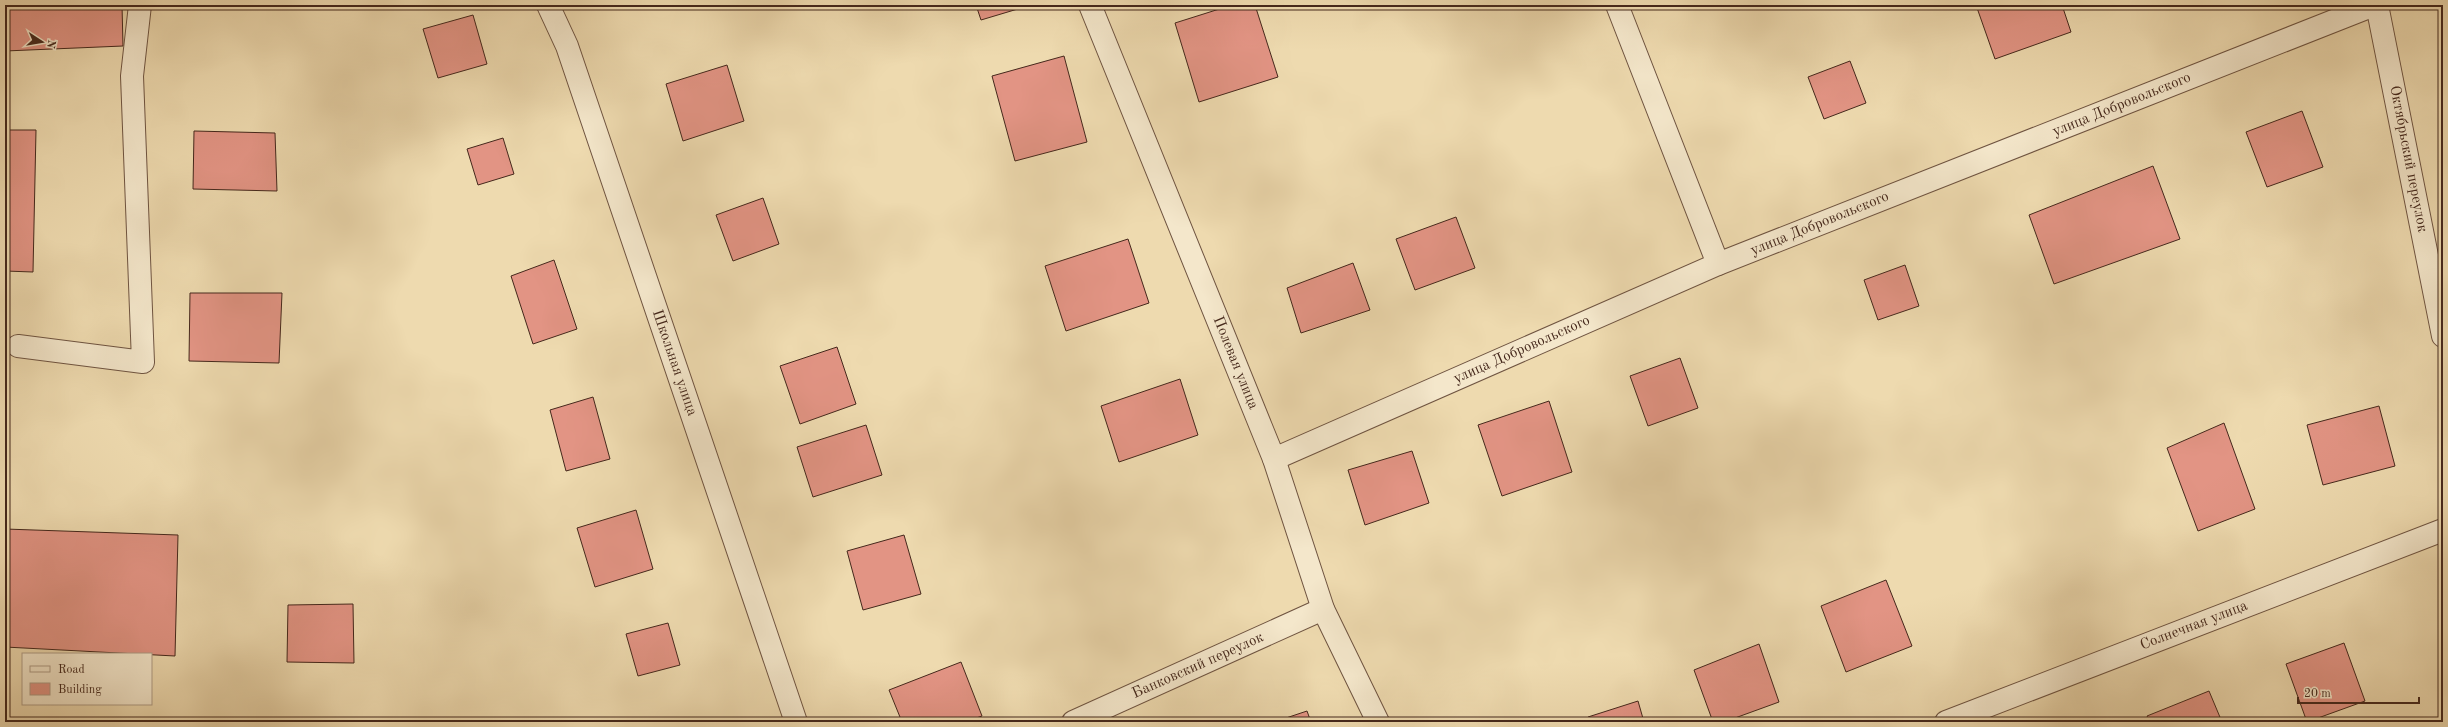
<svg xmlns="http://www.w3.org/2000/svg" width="2448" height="727" font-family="'Old Standard TT',serif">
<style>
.building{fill:#e29484;stroke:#45281c}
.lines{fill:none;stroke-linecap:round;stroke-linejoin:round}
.lane-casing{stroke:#6f5441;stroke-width:24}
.street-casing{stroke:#6f5441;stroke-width:24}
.lane{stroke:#f4e7cb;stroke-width:22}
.street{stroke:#f4e7cb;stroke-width:22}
.labels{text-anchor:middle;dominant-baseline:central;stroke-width:3.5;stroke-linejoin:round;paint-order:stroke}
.street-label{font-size:15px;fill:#45281c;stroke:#f4e7cb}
</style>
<rect width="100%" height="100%" fill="#eedaaf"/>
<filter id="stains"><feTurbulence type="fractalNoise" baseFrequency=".005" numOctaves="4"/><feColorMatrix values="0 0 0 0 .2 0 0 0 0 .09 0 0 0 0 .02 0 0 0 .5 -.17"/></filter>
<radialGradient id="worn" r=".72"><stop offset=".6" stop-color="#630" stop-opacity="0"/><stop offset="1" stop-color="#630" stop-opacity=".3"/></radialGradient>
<g class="building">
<path d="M 5,5 L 122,5 L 123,46 L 5,51 Z"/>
<path d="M 976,5 L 1031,5 L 981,20 Z"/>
<path d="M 1232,5 L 1255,5 L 1278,77 L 1199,102 L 1175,23 Z"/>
<path d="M 1976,5 L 2062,5 L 2071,32 L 1995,59 Z"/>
<path d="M 473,15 L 487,64 L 438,78 L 423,29 Z"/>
<path d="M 1064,56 L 1087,142 L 1015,161 L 992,76 Z"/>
<path d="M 1850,61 L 1866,103 L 1824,119 L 1808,77 Z"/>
<path d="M 727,65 L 744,121 L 683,141 L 666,84 Z"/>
<path d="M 2302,111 L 2323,167 L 2267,187 L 2246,132 Z"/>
<path d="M 5,130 L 36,130 L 33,272 L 5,271 Z"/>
<path d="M 194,131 L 275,133 L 277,191 L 193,189 Z"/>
<path d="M 503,138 L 514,174 L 478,185 L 467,149 Z"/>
<path d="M 2153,166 L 2180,239 L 2054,284 L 2029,215 Z"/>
<path d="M 763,198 L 779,244 L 733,261 L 716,215 Z"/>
<path d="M 1456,217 L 1475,268 L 1415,290 L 1396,239 Z"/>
<path d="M 1128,239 L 1149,303 L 1066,331 L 1045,266 Z"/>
<path d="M 554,260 L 577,329 L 533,344 L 511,276 Z"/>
<path d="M 1353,263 L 1370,310 L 1301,333 L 1287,288 Z"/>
<path d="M 1905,265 L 1919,306 L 1878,320 L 1864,280 Z"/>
<path d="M 190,293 L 282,293 L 279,363 L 189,361 Z"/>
<path d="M 837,347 L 856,404 L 800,424 L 780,366 Z"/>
<path d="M 1680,358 L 1698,408 L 1648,426 L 1630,376 Z"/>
<path d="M 1180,379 L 1198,435 L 1119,462 L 1101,406 Z"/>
<path d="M 593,397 L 610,459 L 566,471 L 550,410 Z"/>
<path d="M 1549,401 L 1572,472 L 1502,496 L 1478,425 Z"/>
<path d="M 2379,406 L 2395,466 L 2323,485 L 2307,425 Z"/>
<path d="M 2224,423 L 2255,509 L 2198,531 L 2167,448 Z"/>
<path d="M 866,425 L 882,475 L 813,497 L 797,447 Z"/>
<path d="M 1412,451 L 1429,503 L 1365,525 L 1348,470 Z"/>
<path d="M 636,510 L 653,569 L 595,587 L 577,528 Z"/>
<path d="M 5,529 L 178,535 L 175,656 L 5,647 Z"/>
<path d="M 904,535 L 921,594 L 863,610 L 847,551 Z"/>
<path d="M 1886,580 L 1912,646 L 1846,672 L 1821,606 Z"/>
<path d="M 353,604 L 354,663 L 287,662 L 288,605 Z"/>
<path d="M 668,623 L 680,665 L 638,676 L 626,634 Z"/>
<path d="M 2344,643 L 2365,701 L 2307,722 L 2286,664 Z"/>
<path d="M 1759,644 L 1779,702 L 1724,722 L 1713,722 L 1694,670 Z"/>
<path d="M 961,662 L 982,716 L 965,722 L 902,722 L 889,690 Z"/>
<path d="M 2209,691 L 2222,722 L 2150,722 L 2147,716 Z"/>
<path d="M 1638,701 L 1644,722 L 1590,722 L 1588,717 Z"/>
<path d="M 1307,711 L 1311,722 L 1274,722 Z"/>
</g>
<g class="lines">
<g class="lane-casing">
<g id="lane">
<path d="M 1617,5 L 1718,264"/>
<path d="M 18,346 L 143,362 L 132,76 L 140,5"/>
</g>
</g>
<g class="street-casing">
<g id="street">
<path d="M 548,5 L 567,46 L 796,722"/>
<path d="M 1090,5 L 1274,459 L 1323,609 L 1378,722"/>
<path d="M 2377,5 L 2443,336"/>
<path d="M 1274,459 L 1718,264 L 2374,5"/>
<path d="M 1073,722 L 1323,609"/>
<path d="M 1946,722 L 2443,530"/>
</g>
</g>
<use href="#lane" class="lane"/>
<use href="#street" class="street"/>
</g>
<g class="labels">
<g class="street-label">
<text transform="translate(2122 105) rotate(-22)">улица Добровольского</text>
<text transform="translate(2408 159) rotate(79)">Октябрьский переулок</text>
<text transform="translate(1820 224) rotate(-22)">улица Добровольского</text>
<text transform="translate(1522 350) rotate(-24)">улица Добровольского</text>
<text transform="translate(674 363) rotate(71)">Школьная улица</text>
<text transform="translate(1235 363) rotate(68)">Полевая улица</text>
<text transform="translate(2194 626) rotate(-21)">Солнечная улица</text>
<text transform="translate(1198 666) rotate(-24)">Банковский переулок</text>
</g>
</g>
<rect width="2448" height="727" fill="none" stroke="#eedaaf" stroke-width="20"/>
<rect x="6" y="6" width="2436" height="715" fill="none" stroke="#45281c" stroke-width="2"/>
<rect x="10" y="10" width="2428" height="707" fill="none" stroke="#45281c"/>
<rect x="22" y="653" width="130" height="52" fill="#f4e7cb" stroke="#ae9b85"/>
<rect x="30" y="666" width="20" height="6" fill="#f4e7cb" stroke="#ae9b85"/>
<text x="58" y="673" font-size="12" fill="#45281c">Road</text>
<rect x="30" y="683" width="20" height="12" fill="#e29484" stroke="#ae9b85"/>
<text x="58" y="693" font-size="12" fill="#45281c">Building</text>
<g transform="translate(42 42) rotate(102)" stroke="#f4e7cb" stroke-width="3" paint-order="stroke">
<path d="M0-3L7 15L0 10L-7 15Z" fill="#45281c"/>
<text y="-6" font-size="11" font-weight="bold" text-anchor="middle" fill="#45281c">N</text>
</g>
<path d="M2298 697v6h121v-6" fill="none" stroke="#45281c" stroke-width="2"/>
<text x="2304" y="697" font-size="12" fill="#45281c" stroke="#f4e7cb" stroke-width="3" paint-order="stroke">20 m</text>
<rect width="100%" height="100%" filter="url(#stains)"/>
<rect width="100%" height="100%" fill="url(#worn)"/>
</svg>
